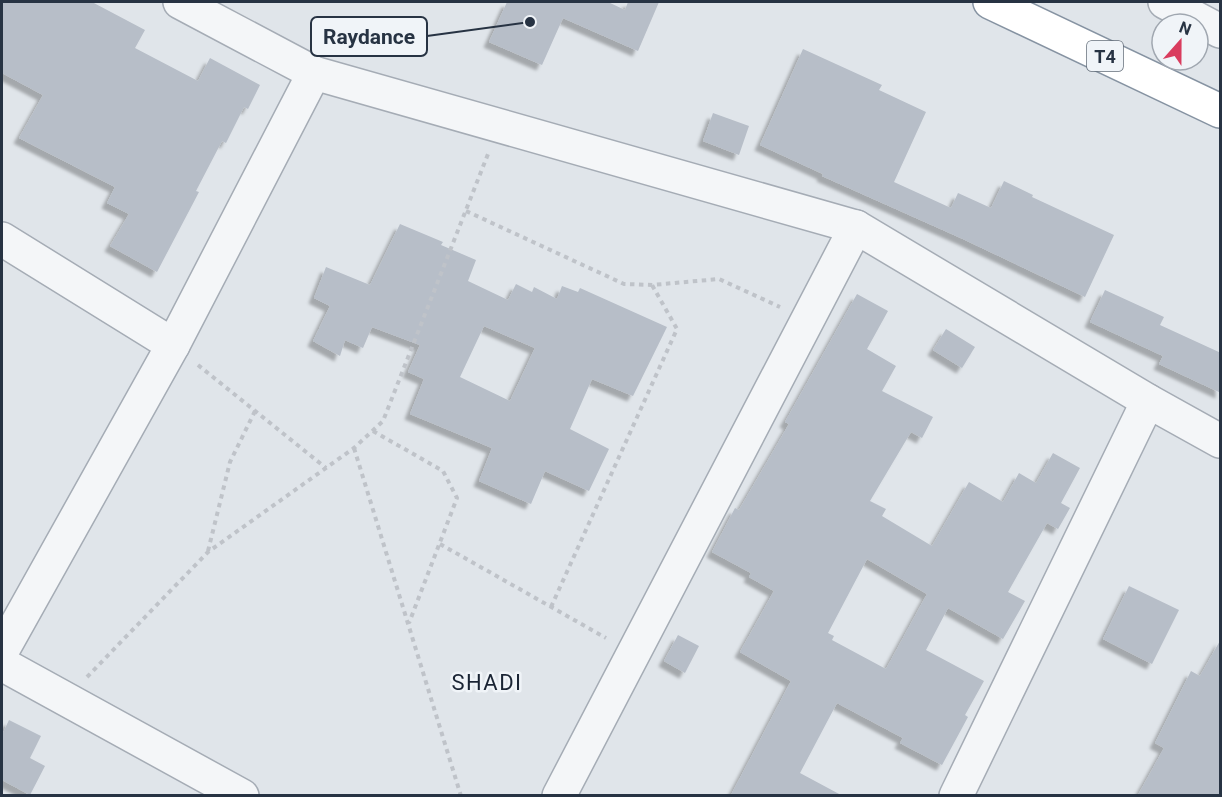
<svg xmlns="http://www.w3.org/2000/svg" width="1222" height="797" font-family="Roboto,sans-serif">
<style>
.building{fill:#b7bec8;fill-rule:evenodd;filter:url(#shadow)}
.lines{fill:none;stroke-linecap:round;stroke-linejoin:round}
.minor-casing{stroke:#a5acb5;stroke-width:36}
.highway-casing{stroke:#8693a2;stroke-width:36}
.path{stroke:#bfc3c9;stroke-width:4;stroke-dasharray:4.5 4.5;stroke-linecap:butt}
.minor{stroke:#f4f6f8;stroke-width:33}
.highway{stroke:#fff;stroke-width:33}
.labels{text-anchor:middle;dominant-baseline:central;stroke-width:5;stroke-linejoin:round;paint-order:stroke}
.shield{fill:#f0f4f8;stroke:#636d79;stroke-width:1.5}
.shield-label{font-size:18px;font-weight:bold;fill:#273343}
.quarter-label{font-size:22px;letter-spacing:1.5px;fill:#1a2434;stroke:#f0f4f8}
.leader{fill:none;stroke:#273343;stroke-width:2}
.callout-dot{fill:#273343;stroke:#f0f4f8;stroke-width:2}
.callout{fill:#f0f4f8;stroke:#273343;stroke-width:2}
.callout-label{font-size:21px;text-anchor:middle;font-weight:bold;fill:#273343}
</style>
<defs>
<filter id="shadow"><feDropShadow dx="-5.5" dy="5.5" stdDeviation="1.5" flood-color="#0004"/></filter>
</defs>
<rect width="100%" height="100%" fill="#e0e5ea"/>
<g class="building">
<path d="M 2,2 L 92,2 L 145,30 L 135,48 L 198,81 L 210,58 L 260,85 L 248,109 L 244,107 L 226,143 L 222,141 L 196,191 L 199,192 L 157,272 L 110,246 L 129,214 L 107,203 L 115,187 L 19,138 L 43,95 L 2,73 Z"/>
<path d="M 507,2 L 608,2 L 625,10 L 628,2 L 659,2 L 638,51 L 563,18 L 542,65 L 489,42 Z"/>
<path d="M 803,49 L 882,85 L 879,90 L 926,112 L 894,182 L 951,208 L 958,193 L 991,208 L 1004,181 L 1033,195 L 1032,197 L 1114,235 L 1085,297 L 963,239 L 822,176 L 823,174 L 760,145 Z"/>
<path d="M 713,113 L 749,126 L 739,155 L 703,141 Z"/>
<path d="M 400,224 L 443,242 L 441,245 L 476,260 L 468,281 L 508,300 L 516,284 L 532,292 L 534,287 L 557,299 L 562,286 L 578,292 L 580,288 L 667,327 L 633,396 L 592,379 L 570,429 L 609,449 L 589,491 L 545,471 L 531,504 L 479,481 L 492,448 L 410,414 L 424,379 L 408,372 L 420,345 L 372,327 L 363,348 L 345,340 L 340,356 L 313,341 L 330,306 L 314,298 L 326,267 L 370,285 ZM 484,326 L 535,348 L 510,401 L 460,377 Z"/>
<path d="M 1105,290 L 1164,317 L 1160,325 L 1221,353 L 1221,393 L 1159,364 L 1163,356 L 1090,322 Z"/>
<path d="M 857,294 L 888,311 L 867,349 L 896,366 L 882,391 L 933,417 L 922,438 L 911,432 L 870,501 L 886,509 L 882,516 L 932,546 L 969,482 L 1003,502 L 1019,473 L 1036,483 L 1053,453 L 1080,468 L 1061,503 L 1070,508 L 1058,529 L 1047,523 L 1008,592 L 1025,601 L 1003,639 L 948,608 L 926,650 L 984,681 L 965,715 L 968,717 L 942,765 L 900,743 L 903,738 L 837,703 L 800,773 L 841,795 L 731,795 L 791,681 L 740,652 L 774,591 L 749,577 L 751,573 L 712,552 L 735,508 L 739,510 L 789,424 L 785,422 ZM 867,559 L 927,594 L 886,669 L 832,640 L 834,636 L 828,633 Z"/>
<path d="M 946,329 L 975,347 L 962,368 L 933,350 Z"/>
<path d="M 1129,586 L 1179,610 L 1152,664 L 1103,639 Z"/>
<path d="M 678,635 L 699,646 L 685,673 L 664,661 Z"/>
<path d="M 1221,639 L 1221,795 L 1138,795 L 1164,748 L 1155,743 L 1191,671 L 1200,676 Z"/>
<path d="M 9,720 L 41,736 L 30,758 L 45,766 L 30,795 L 2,780 L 2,735 Z"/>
</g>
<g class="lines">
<g class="minor-casing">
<g id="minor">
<path d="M 180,2 L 314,73 L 856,227 L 1148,401 L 1220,441"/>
<path d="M 1165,2 L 1220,31"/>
<path d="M 2,239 L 173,345"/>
<path d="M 2,651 L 173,345 L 314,73"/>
<path d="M 2,664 L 242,796"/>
<path d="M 559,796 L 856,227"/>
<path d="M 956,796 L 1148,401"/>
</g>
</g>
<g class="highway-casing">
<path id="highway" d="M 990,2 L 1220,111"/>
</g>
<g class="path">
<path d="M 466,211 L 624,284 L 652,285 L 719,279 L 780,307"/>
<path d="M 198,365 L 326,468"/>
<path d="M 373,431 L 443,471 L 457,498 L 409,623"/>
<path d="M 354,448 L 461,796"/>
<path d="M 440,544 L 606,638"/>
<path d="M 208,551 L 230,462 L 255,411"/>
<path d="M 551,607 L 677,329 L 652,285"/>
<path d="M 87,677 L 208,552 L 354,448 L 383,421 L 488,154"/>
</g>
<use href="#minor" class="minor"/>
<use href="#highway" class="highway"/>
</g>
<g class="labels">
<rect class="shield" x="1087" y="41" width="36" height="30" rx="4.5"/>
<g class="shield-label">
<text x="1105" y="56">T4</text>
</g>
<g class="quarter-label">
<text x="487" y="682">SHADI</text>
</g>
</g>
<path class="leader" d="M530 22L427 36"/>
<circle class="callout-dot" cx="530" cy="22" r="6"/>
<rect class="callout" x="311" y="17" width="116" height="39" rx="6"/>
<g class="callout-label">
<text x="369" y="44">Raydance</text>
</g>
<rect width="1222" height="797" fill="none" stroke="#273343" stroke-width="6"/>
<g transform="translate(1180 42) rotate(21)"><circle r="28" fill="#f0f4f8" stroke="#a0a7b0" stroke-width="1.5"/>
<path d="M0-4.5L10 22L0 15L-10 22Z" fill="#d93c5e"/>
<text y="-9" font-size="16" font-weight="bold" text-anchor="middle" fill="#273343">N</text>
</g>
</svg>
